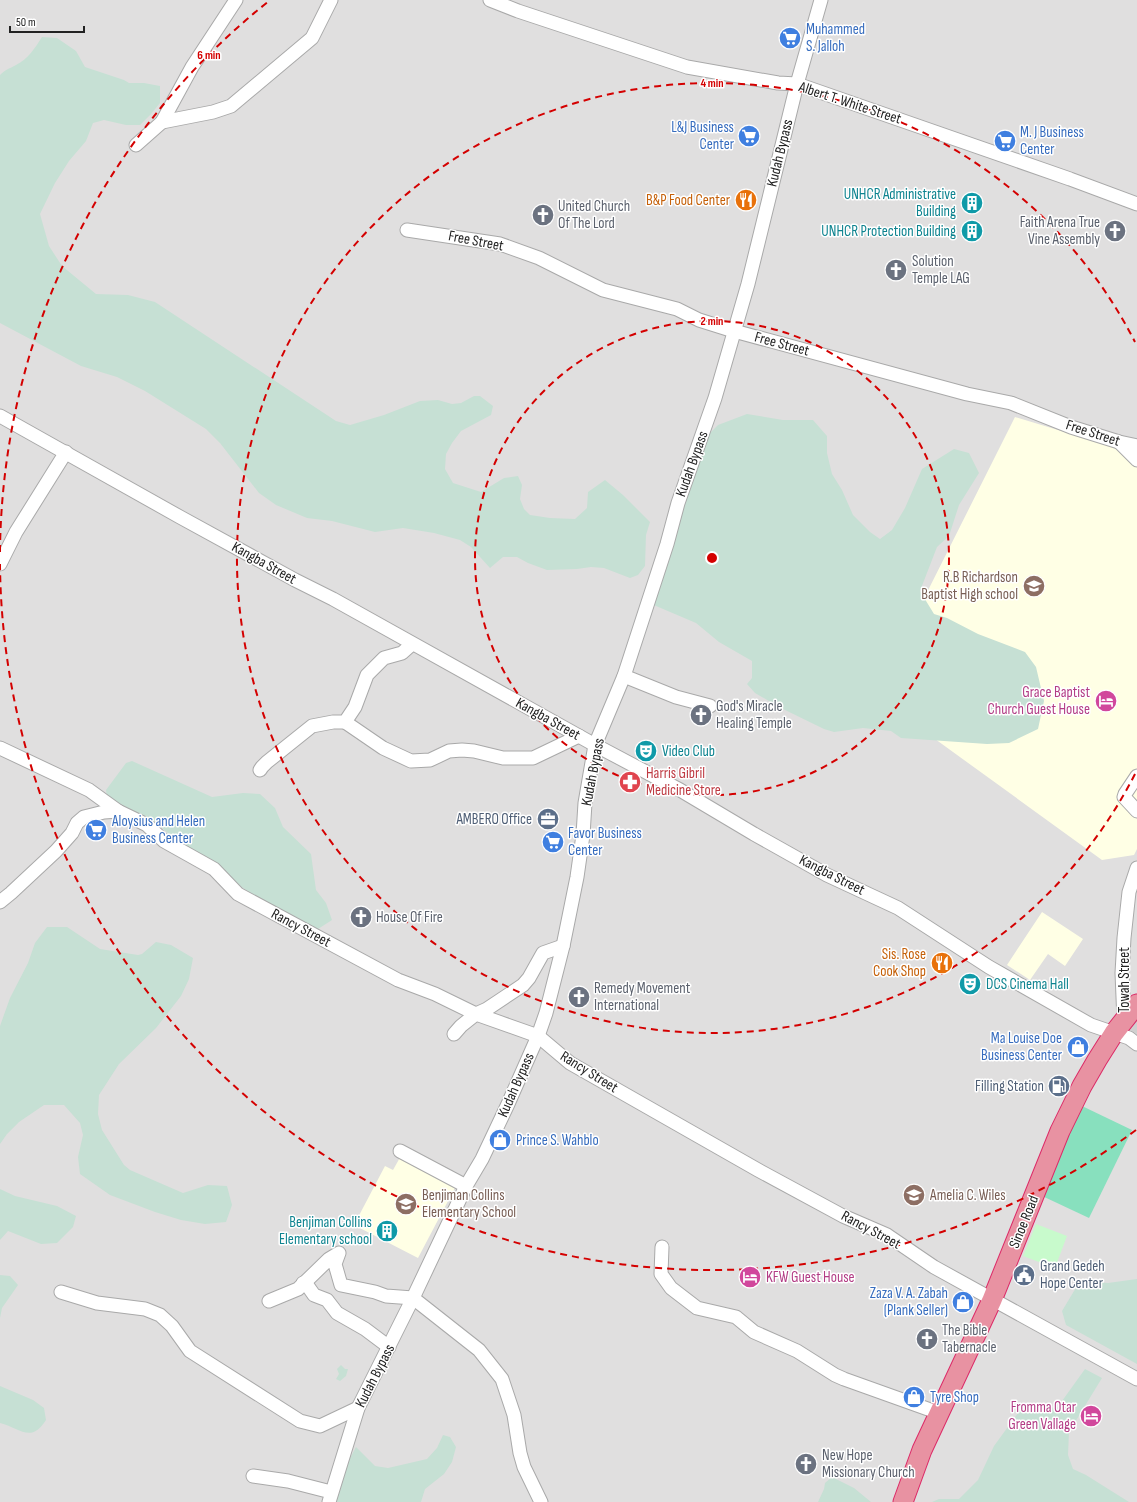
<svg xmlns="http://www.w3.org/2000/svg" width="1137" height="1502" font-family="'Sofia Sans Condensed',sans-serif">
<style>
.residential{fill:#e0dfdf}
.education{fill:#ffffe5}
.religious{fill:#d0d0d0}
.wetland{fill:#c6e0d4}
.park{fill:#c8facc}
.pitch{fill:#88e0be}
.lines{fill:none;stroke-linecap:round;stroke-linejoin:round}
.minor-casing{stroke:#a9a9a9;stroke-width:15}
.highway-casing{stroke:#dc2a67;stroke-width:21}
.minor{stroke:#fff;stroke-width:13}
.highway{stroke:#e892a2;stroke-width:19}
.ring{fill:none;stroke:#d40000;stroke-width:2;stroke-dasharray:7 5}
.labels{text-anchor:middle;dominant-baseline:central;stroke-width:3;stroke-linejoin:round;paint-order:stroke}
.shop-label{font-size:15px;fill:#366cbe;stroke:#fff;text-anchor:start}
.street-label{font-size:15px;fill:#222;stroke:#fff}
.culture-label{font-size:15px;fill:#0d838f;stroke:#fff;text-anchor:end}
.food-label{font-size:15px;fill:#c56008;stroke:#fff;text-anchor:end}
.worship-label{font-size:15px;fill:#5b616d;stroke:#fff;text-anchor:start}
.education-label{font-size:15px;fill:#785e54;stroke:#fff;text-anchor:start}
.hotel-label{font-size:15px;fill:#b23c85;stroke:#fff;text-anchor:end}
.health-label{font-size:15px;fill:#be3a42;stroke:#fff;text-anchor:start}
.service-label{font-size:15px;fill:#4e5e75;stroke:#fff;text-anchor:end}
.centre{fill:#d40000;stroke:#fff;stroke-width:2}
.ring-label{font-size:12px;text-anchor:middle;font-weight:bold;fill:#d40000;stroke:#fff;stroke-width:3;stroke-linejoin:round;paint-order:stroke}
</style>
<rect width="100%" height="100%" fill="#f2efe9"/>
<rect class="residential" x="0" y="0" width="1137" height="1502"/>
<g class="education">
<path d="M 1015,417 L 1137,454 L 1137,849 L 1134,855 L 1102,860 L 913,723 L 873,700 Z"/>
<path d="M 1042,912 L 1083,939 L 1065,966 L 1048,954 L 1030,980 L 1007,965 Z"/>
<path d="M 402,1154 L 458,1182 L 418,1258 L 354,1225 L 385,1166 L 393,1170 Z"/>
</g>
<path class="religious" d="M 1137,1007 L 1137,1034 L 1130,1030 L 1128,1018 Z"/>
<g class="wetland">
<path d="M 42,37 L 57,38 L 76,51 L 85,67 L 124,80 L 129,83 L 144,83 L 160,86 L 160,103 L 151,114 L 140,125 L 126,125 L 104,120 L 93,123 L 86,141 L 69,161 L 55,183 L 40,214 L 49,246 L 62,266 L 96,294 L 128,295 L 155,302 L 336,421 L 350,425 L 384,415 L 420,401 L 438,400 L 452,404 L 461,403 L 474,396 L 480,396 L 493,406 L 491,415 L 461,431 L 452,443 L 446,454 L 445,469 L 453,483 L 481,492 L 504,478 L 518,476 L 522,485 L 520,499 L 524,509 L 530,515 L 550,518 L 575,519 L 587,508 L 588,492 L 605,480 L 623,495 L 650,522 L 646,535 L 645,566 L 638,575 L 630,578 L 604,568 L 591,567 L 577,569 L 547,570 L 528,563 L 517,557 L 503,557 L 490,568 L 471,547 L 460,540 L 434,533 L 403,528 L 375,532 L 332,521 L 307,518 L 276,505 L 259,493 L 220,443 L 206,429 L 145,391 L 117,377 L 81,366 L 0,323 L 0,75 C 6,69 9,69 16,65 C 28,59 35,48 42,37 Z"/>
<path d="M 747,414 L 783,420 L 813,420 L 827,436 L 827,453 L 832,474 L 842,490 L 853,515 L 870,532 L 880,539 L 892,530 L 905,508 L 922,469 L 954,449 L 969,453 L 979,473 L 959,505 L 949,536 L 937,547 L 920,591 L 934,614 L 947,618 L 978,634 L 1025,652 L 1036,667 L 1044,701 L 1038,729 L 1009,743 L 987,744 L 901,738 L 891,731 L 863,728 L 834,732 L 824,729 L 783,709 L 755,693 L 747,684 L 752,678 L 752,661 L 719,642 L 696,623 L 649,603 L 704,439 L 718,425 Z"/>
<path d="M 132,761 L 212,797 L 243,793 L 260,794 L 275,808 L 283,827 L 311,854 L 316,890 L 326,903 L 332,920 L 318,929 L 300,924 L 263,902 L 186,848 L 150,818 L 129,810 L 107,797 L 106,790 L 126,763 Z"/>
<path d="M 47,927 L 67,927 L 100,949 L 138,955 L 142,954 L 156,942 L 171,945 L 193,958 L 189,979 L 181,996 L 156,1028 L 119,1064 L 99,1095 L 98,1114 L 102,1130 L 124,1165 L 130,1170 L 183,1193 L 208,1185 L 227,1186 L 232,1205 L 226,1222 L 205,1224 L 181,1220 L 155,1212 L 110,1195 L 80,1174 L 78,1157 L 83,1135 L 80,1123 L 64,1105 L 44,1105 L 19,1122 L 7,1134 L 0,1144 L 0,1026 L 10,998 L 28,963 L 35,943 Z"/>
<path d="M 0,1189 L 15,1196 L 57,1206 L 76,1216 L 73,1227 L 57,1243 L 41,1244 L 8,1231 L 0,1240 Z"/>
<path d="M 0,1275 L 10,1276 L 18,1285 L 2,1308 L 0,1318 Z"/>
<path d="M 1137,1279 L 1137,1364 L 1066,1325 L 1062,1311 L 1080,1281 L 1108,1283 Z"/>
<path d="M 341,1365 L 345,1369 L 348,1369 L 346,1376 L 340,1381 L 336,1379 L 339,1374 L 337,1369 Z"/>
<path d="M 1085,1369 L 1102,1378 L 1069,1432 L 1068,1455 L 1073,1469 L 1086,1475 L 1129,1502 L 932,1502 L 939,1499 L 959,1499 L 978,1480 L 994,1446 L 1023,1406 L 1057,1408 Z"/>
<path d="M 0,1386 L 33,1400 L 44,1408 L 46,1420 C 31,1444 20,1428 0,1423 Z"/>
<path d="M 443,1435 L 450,1437 L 456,1447 L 452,1462 L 444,1474 L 425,1489 L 421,1502 L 335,1502 L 349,1460 L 356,1447 L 375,1466 L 388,1468 L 427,1459 L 437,1448 Z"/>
<path d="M 832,1477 L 854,1488 L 871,1502 L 818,1502 L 824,1489 L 825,1483 Z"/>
</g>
<path class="park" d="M 1036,1224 L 1067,1236 L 1055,1268 L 1023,1256 Z"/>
<path class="pitch" d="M 1082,1106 L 1132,1130 L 1089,1218 L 1040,1195 Z"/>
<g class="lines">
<g class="minor-casing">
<g id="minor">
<path d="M 490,0 L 518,11 L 687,67 L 778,83 L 797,84 L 1070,179 L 1137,204"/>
<path d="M 162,122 L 213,112 L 231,106 L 312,38 L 331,0"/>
<path d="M 136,145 L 162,122 L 192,67 L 236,0"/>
<path d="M 407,230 L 500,244 L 539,258 L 603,290 L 677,309 L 699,320 L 734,331 L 967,394 L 1011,403 L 1071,427 L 1119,442 L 1137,446"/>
<path d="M 0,416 L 180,517 L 295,580 L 333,599 L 595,745 L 680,790 L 754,834 L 827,875 L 898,908 L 989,967 L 1091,1025 L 1129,1038 L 1137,1044"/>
<path d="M 1119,442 L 1137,460"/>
<path d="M 0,564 L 16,532 L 66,452"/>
<path d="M 624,676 L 676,697 L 710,706"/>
<path d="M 345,722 L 383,748 L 411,761 L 430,760 L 449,751 L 462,750 L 474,751 L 503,758 L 533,758 L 579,736"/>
<path d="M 0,748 L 89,790 L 118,811 L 147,825 L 164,841 L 214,869 L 238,894 L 398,980 L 435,994 L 476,1014 L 538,1036 L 570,1063 L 758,1170 L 843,1216 L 887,1235 L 934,1267 L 1137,1379"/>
<path d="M 260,770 L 262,767 L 267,762 L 312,726 L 333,722 L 345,722 L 355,707 L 367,675 L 384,658 L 402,653 L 412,644"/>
<path d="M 1137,776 L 1125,794 L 1124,797 L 1137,811"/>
<path d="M 0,902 L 11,893 L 56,851 L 72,833 L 77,823 L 84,817 L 104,812 L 118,811"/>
<path d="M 1124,1021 L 1122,973 L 1124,938 L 1129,892 L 1137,868"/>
<path d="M 454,1034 L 461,1026 L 476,1014 L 487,1009 L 523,985 L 529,978 L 543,953 L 563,946"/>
<path d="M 400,1151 L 466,1186"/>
<path d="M 662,1247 L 661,1274 L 671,1288 L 697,1308 L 736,1317 L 754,1332 L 797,1351 L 835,1375 L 844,1379 L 939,1413"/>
<path d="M 303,1283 L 307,1285 L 314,1295 L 327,1300 L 337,1313 L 365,1329 L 389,1347"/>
<path d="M 61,1292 L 97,1303 L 145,1309 L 160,1315 L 172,1326 L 190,1351 L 300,1421 L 320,1426 L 358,1408"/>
<path d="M 269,1301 L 298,1289 L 329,1259 L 339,1253 L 335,1264 L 341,1285 L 375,1292 L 386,1296 L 413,1298 L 479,1350 L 502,1379 L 514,1415 L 520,1453 L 524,1467 L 541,1502"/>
<path d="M 253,1476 L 288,1481 L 331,1492"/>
<path d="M 329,1502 L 358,1408 L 413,1298 L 466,1186 L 482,1159 L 508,1104 L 538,1036 L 546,1013 L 563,946 L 577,877 L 583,835 L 585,803 L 595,745 L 624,676 L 667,544 L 678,503 L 715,398 L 748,284 L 797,84 L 821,0"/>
</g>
</g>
<g class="highway-casing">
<path id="highway" d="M 903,1502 L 922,1450 L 992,1300 L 1060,1131 L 1082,1086 L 1097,1060 L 1114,1033 L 1137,1004"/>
</g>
<use href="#minor" class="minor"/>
<use href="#highway" class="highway"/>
</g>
<g class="ring">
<circle cx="712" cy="558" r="237"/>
<path d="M1135 774A475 475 0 1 1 1135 342"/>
<path d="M1136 1130A712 712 0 0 1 0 564M0 552A712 712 0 0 1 269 1"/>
</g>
<defs>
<g id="supermarket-disc" transform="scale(1.15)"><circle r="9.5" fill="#3f7fe0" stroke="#fff"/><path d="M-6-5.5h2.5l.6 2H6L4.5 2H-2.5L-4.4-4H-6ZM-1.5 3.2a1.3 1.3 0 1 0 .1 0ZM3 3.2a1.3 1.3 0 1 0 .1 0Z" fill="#fff"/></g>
<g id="restaurant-disc" transform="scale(1.15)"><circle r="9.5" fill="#e8710a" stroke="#fff"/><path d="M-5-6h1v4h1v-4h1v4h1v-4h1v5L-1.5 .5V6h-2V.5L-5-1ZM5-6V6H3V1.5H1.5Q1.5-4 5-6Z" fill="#fff"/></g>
<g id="building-disc" transform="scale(1.15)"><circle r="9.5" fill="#0f9aa8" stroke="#fff"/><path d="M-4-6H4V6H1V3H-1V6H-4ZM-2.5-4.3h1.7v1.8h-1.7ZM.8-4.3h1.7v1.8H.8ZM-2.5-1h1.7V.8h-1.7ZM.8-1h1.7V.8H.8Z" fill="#fff"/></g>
<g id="church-disc" transform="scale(1.15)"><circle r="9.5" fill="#6b7280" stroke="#fff"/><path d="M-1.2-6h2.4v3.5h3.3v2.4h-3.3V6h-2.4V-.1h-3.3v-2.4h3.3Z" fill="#fff"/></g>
<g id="school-disc" transform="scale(1.15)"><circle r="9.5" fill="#8d6e63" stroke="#fff"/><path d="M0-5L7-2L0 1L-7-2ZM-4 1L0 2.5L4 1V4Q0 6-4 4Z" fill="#fff"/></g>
<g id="hotel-disc" transform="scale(1.15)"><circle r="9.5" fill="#d1479c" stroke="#fff"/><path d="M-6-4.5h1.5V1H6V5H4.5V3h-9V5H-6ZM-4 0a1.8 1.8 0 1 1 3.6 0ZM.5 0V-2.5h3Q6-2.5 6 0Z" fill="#fff"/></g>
<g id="theatre-disc" transform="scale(1.15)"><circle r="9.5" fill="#0f9aa8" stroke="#fff"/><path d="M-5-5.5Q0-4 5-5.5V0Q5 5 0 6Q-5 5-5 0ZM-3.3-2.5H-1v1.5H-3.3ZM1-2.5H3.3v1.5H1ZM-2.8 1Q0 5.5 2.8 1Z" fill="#fff"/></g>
<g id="pharmacy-disc" transform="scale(1.15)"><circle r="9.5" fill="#e0444e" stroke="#fff"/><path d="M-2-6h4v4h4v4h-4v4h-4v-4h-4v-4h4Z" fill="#fff"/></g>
<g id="office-disc" transform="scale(1.15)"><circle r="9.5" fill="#5c6f8a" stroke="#fff"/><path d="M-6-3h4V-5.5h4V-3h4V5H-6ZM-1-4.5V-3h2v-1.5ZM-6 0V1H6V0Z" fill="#fff"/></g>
<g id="shop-disc" transform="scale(1.15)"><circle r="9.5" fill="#3f7fe0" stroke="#fff"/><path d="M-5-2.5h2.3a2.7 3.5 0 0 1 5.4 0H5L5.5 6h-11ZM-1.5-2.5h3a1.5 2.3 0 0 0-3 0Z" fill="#fff"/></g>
<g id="fuel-disc" transform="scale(1.15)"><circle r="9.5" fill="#5c6f8a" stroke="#fff"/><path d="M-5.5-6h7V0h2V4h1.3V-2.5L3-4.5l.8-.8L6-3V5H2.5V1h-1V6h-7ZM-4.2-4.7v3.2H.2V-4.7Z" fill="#fff"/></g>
<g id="civic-disc" transform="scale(1.15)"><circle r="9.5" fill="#5c6f8a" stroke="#fff"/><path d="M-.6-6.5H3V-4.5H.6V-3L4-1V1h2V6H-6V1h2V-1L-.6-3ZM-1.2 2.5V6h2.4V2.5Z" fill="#fff"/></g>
</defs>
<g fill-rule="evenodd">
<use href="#supermarket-disc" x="790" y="38"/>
<use href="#supermarket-disc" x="749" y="136"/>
<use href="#supermarket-disc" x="1005" y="141"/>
<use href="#restaurant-disc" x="746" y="200"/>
<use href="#building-disc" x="972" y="203"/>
<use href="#church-disc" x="543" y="215"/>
<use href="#building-disc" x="972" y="231"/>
<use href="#church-disc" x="1115" y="231"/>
<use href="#church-disc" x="896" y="270"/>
<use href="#school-disc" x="1034" y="586"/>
<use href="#hotel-disc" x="1106" y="701"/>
<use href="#church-disc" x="701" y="715"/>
<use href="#theatre-disc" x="646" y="751"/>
<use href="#pharmacy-disc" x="630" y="782"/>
<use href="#office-disc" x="548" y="819"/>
<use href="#supermarket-disc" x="96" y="830"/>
<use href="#supermarket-disc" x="553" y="842"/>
<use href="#church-disc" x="361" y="917"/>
<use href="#restaurant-disc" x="942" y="963"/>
<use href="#theatre-disc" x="970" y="984"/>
<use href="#church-disc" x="579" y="997"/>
<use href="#shop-disc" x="1078" y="1047"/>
<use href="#fuel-disc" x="1059" y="1086"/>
<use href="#shop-disc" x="500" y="1140"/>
<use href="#school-disc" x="914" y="1195"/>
<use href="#school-disc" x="406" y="1204"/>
<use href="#building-disc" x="387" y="1231"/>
<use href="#civic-disc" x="1024" y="1275"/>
<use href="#hotel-disc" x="750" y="1277"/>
<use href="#shop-disc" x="963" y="1302"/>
<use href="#church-disc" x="927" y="1339"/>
<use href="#shop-disc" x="914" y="1397"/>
<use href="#hotel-disc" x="1091" y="1416"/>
<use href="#church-disc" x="806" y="1464"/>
</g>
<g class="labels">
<g class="shop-label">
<text x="806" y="29">Muhammed<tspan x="806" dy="17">S. Jalloh</tspan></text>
<text x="734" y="127" text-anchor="end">L&amp;J Business<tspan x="734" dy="17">Center</tspan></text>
<text x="1020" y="132">M. J Business<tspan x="1020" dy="17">Center</tspan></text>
<text x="112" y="821">Aloysius and Helen<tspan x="112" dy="17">Business Center</tspan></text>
<text x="568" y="833">Favor Business<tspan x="568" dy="17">Center</tspan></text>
<text x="1062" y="1038" text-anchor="end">Ma Louise Doe<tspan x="1062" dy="17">Business Center</tspan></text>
<text x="516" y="1140">Prince S. Wahblo</text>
<text x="948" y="1293" text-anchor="end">Zaza V. A. Zabah<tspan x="948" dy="17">(Plank Seller)</tspan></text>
<text x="930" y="1397">Tyre Shop</text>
</g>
<g class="street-label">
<text transform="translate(850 103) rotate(18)">Albert T. White Street</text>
<text transform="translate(780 153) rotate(-76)">Kudah Bypass</text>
<text transform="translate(476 241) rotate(11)">Free Street</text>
<text transform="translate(782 344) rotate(15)">Free Street</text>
<text transform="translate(1093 433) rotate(18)">Free Street</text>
<text transform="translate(692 464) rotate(-70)">Kudah Bypass</text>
<text transform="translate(264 563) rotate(29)">Kangba Street</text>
<text transform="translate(548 719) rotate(29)">Kangba Street</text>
<text transform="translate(593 772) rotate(-79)">Kudah Bypass</text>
<text transform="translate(832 875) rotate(27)">Kangba Street</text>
<text transform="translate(301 928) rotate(28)">Rancy Street</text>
<text transform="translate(1124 980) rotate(-90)">Towah Street</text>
<text transform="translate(589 1072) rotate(32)">Rancy Street</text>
<text transform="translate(516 1085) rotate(-66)">Kudah Bypass</text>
<text transform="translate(1024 1222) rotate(-68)">Sinoe Road</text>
<text transform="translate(871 1230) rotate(28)">Rancy Street</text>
<text transform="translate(375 1376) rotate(-63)">Kudah Bypass</text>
</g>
<g class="culture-label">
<text x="956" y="194">UNHCR Administrative<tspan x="956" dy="17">Building</tspan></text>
<text x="956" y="231">UNHCR Protection Building</text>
<text x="662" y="751" text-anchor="start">Video Club</text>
<text x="986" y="984" text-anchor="start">DCS Cinema Hall</text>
<text x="372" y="1222">Benjiman Collins<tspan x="372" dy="17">Elementary school</tspan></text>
</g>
<g class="food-label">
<text x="730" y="200">B&amp;P Food Center</text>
<text x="926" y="954">Sis. Rose<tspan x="926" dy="17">Cook Shop</tspan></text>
</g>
<g class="worship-label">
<text x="558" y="206">United Church<tspan x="558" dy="17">Of The Lord</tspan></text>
<text x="1100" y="222" text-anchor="end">Faith Arena True<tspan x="1100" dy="17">Vine Assembly</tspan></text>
<text x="912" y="261">Solution<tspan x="912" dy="17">Temple LAG</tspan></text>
<text x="716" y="706">God's Miracle<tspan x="716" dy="17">Healing Temple</tspan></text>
<text x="376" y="917">House Of Fire</text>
<text x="594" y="988">Remedy Movement<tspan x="594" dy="17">International</tspan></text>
<text x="942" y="1330">The Bible<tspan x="942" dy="17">Tabernacle</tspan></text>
<text x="822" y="1455">New Hope<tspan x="822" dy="17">Missionary Church</tspan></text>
</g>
<g class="education-label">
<text x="1018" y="577" text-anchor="end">R.B Richardson<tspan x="1018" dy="17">Baptist High school</tspan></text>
<text x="422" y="1195">Benjiman Collins<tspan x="422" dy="17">Elementary School</tspan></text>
<text x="930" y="1195">Amelia C. Wiles</text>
</g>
<g class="hotel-label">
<text x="1090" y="692">Grace Baptist<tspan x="1090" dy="17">Church Guest House</tspan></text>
<text x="766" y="1277" text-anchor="start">KFW Guest House</text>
<text x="1076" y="1407">Fromma Otar<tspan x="1076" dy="17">Green Vallage</tspan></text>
</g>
<g class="health-label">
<text x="646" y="773">Harris Gibril<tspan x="646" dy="17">Medicine Store</tspan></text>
</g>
<g class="service-label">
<text x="532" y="819">AMBERO Office</text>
<text x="1044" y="1086">Filling Station</text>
<text x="1040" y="1266" text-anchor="start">Grand Gedeh<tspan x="1040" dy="17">Hope Center</tspan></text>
</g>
</g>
<circle cx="712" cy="558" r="6" class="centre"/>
<g class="ring-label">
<text x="209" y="59">6 min</text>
<text x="712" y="87">4 min</text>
<text x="712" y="325">2 min</text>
</g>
<path d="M10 26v6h74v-6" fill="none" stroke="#222222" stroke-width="2"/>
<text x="16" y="26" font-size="12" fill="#222222" stroke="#ffffff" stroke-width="3" paint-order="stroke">50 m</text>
</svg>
